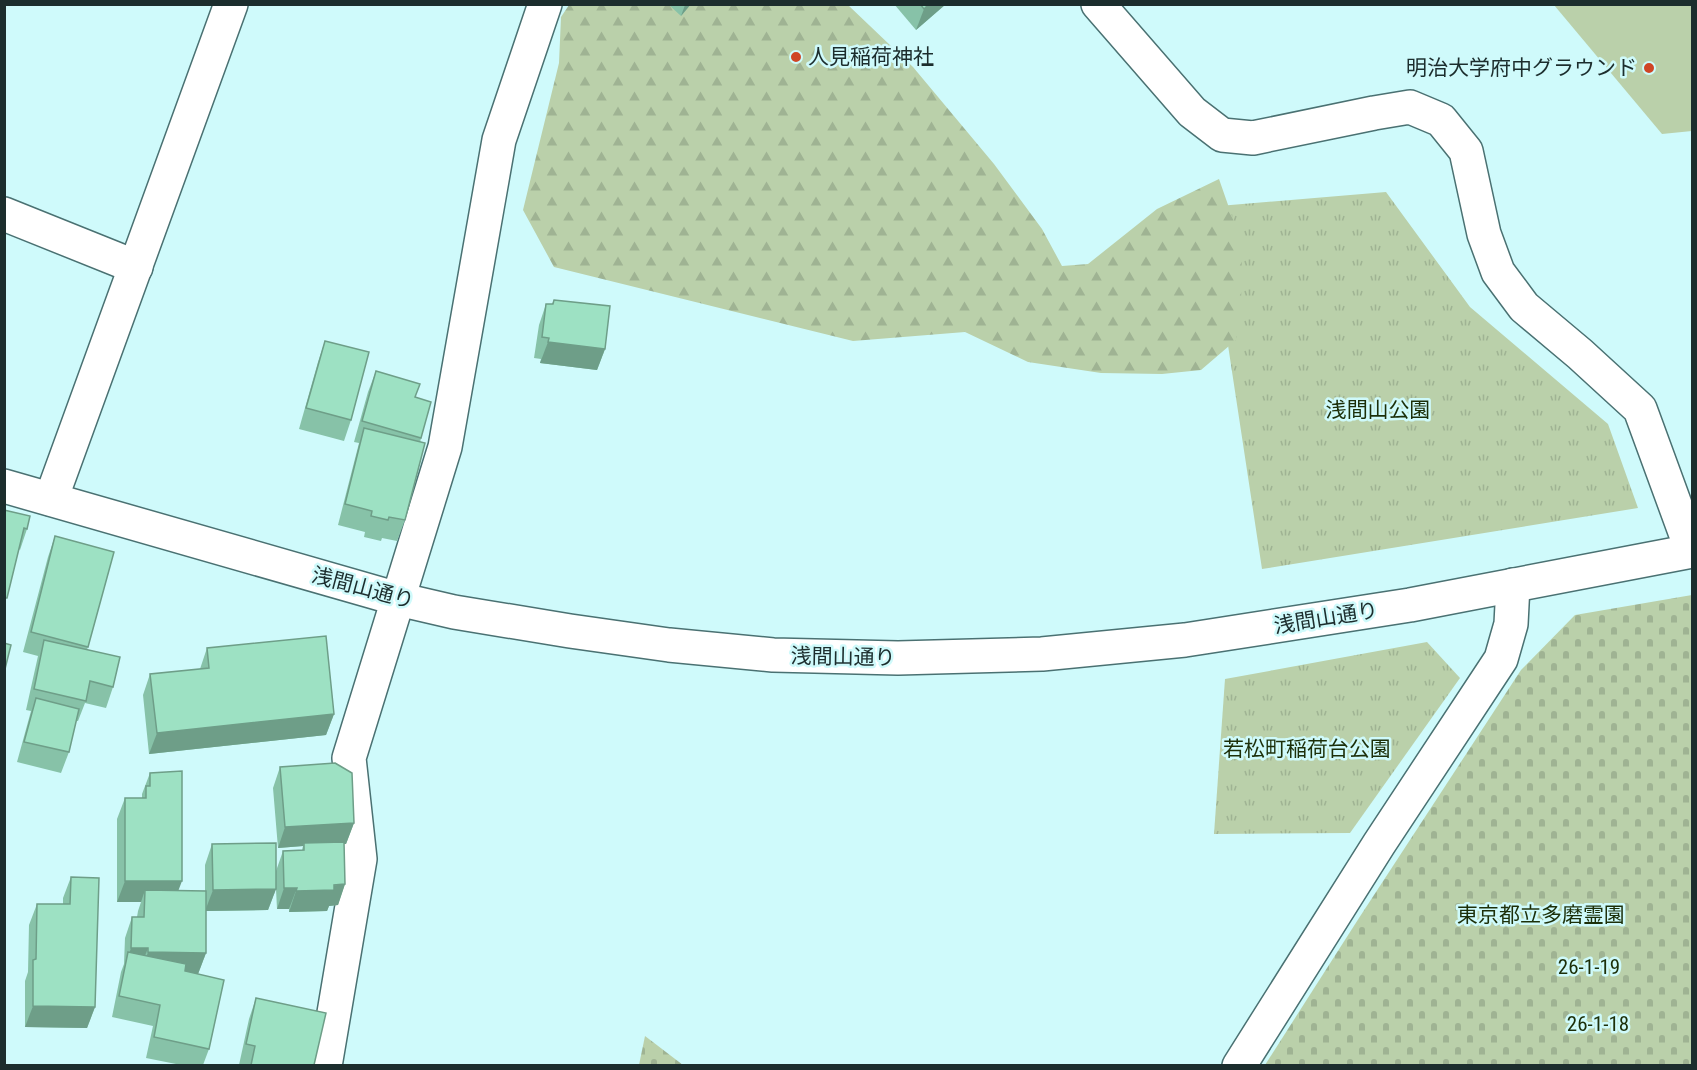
<svg xmlns="http://www.w3.org/2000/svg" width="1697" height="1070" font-family="'Roboto Condensed','Noto Sans JP',sans-serif">
<style>
.grass{fill:url(#grass-tufts)}
.forest{fill:url(#forest-firs)}
.cemetery{fill:url(#cemetery-stones)}
.garden{fill:#bad0aa}
.lines{fill:none;stroke-linecap:round;stroke-linejoin:round}
.street-casing{stroke:#4a7172;stroke-width:36}
.secondary-casing{stroke:#4a7172;stroke-width:36}
.street{stroke:#fff;stroke-width:33}
.secondary{stroke:#fff;stroke-width:33}
.wall{fill:#87c2a8}
.shaded-wall{fill:#6e9e88}
.building{fill:#9de1c3;stroke:#6e9e88;stroke-width:1.5}
.poi-dot{fill:#cf4526;stroke:#cffafb;stroke-width:2}
.labels{text-anchor:middle;dominant-baseline:central;stroke-width:5;stroke-linejoin:round;paint-order:stroke}
.poi-label{font-size:21px;fill:#1c2d2d;stroke:#cffafb;text-anchor:start}
.park-label{font-size:21px;fill:#1c2f09;stroke:#cffafb}
.street-label{font-size:21px;fill:#1c2d2d;stroke:#cffafb}
</style>
<defs>
<pattern id="grass-tufts" width="24" height="20" patternUnits="userSpaceOnUse" patternTransform="scale(1.5)"><rect width="24" height="20" fill="#bad0aa"/><path d="M3 7l-1-3M5 7V3M7 7l1-3M15 17l-1-3M17 17v-4M19 17l1-3" fill="none" stroke="#9fb393"/></pattern>
<pattern id="forest-firs" width="22" height="20" patternUnits="userSpaceOnUse" patternTransform="scale(1.5)"><rect width="22" height="20" fill="#bad0aa"/><path d="M5 1l3.5 6h-7zM16 11l3.5 6h-7z" fill="#9fb393"/></pattern>
<pattern id="cemetery-stones" width="16" height="16" patternUnits="userSpaceOnUse" patternTransform="scale(1.5)"><rect width="16" height="16" fill="#bad0aa"/><path d="M2 7V4a2 2 0 0 1 4 0v3zM10 15v-3a2 2 0 0 1 4 0v3z" fill="#9fb393"/></pattern>
</defs>
<rect width="100%" height="100%" fill="#cffafb"/>
<g class="grass">
<path d="M 1386,192 L 1470,307 L 1608,424 L 1638,508 L 1262,569 L 1207,207 Z"/>
<path d="M 1427,642 L 1460,678 L 1350,833 L 1214,834 L 1225,679 Z"/>
</g>
<path class="forest" d="M 569,5 L 848,5 L 913,67 L 994,164 L 1042,229 L 1062,266 L 1088,264 L 1157,209 L 1219,179 L 1242,245 L 1241,308 L 1236,340 L 1201,370 L 1162,374 L 1101,373 L 1028,362 L 965,332 L 853,341 L 554,267 L 523,210 L 559,63 L 561,17 Z"/>
<g class="cemetery">
<path d="M 1692,595 L 1692,1065 L 1265,1065 L 1359,918 L 1521,670 L 1575,615 Z"/>
<path d="M 645,1036 L 683,1065 L 639,1065 Z"/>
</g>
<path class="garden" d="M 1554,5 L 1692,5 L 1692,131 L 1662,134 Z"/>
<g class="lines">
<g class="street-casing">
<g id="street">
<path d="M 1098,4 L 1192,112 L 1222,135 L 1253,138 L 1374,113 L 1410,107 L 1441,120 L 1466,151 L 1484,234 L 1498,272 L 1524,307 L 1580,354 L 1640,409 L 1692,551"/>
<path d="M 4,214 L 136,267"/>
<path d="M 325,1066 L 360,859 L 349,758 L 445,447 L 499,140 L 545,4"/>
<path d="M 1239,1066 L 1379,844 L 1501,659 L 1511,624 L 1513,585"/>
</g>
</g>
<g class="secondary-casing">
<g id="secondary">
<path d="M 4,486 L 398,599 L 454,612 L 570,631 L 669,645 L 773,655 L 898,658 L 1042,654 L 1185,640 L 1410,605 L 1692,551"/>
<path d="M 51,499 L 231,4"/>
</g>
</g>
<use href="#street" class="street"/>
<use href="#secondary" class="secondary"/>
</g>
<g class="wall">
<path d="M 668,4 L 691,4 L 681,16 Z"/>
<path d="M 894,4 L 946,4 L 916,30 Z"/>
<path d="M 554,300 L 605,349 L 597,370 L 540,363 L 541,359 L 534,358 L 539,325 L 546,304 L 552,304 Z"/>
<path d="M 325,341 L 351,420 L 344,441 L 299,429 L 318,362 Z"/>
<path d="M 376,371 L 415,397 L 421,438 L 405,520 L 397,541 L 382,538 L 381,541 L 364,537 L 365,532 L 338,525 L 359,443 L 354,442 L 368,392 Z"/>
<path d="M 4,510 L 27,529 L 20,550 L 19,549 L 4,605 Z"/>
<path d="M 55,536 L 114,552 L 87,650 L 113,687 L 106,708 L 85,703 L 78,721 L 76,721 L 69,752 L 61,773 L 17,762 L 31,711 L 26,710 L 38,656 L 23,652 L 48,557 Z"/>
<path d="M 207,648 L 334,714 L 326,735 L 149,754 L 143,695 L 150,674 L 200,669 Z"/>
<path d="M 280,767 L 354,823 L 346,844 L 344,844 L 345,884 L 338,905 L 329,906 L 327,911 L 289,912 L 289,909 L 277,909 L 276,889 L 268,910 L 206,911 L 206,953 L 198,974 L 209,1049 L 203,1065 L 181,1065 L 146,1058 L 153,1026 L 112,1017 L 121,972 L 124,964 L 125,938 L 132,917 L 137,917 L 138,911 L 141,902 L 117,902 L 117,819 L 125,798 L 142,798 L 142,794 L 150,773 L 178,891 L 205,891 L 205,865 L 212,844 L 276,871 L 283,851 L 302,850 L 303,846 L 278,848 L 273,788 Z"/>
<path d="M 71,877 L 95,1007 L 87,1028 L 25,1027 L 25,981 L 28,972 L 29,925 L 37,904 L 63,904 L 63,898 Z"/>
<path d="M 256,998 L 314,1065 L 239,1065 L 249,1019 Z"/>
</g>
<g class="shaded-wall">
<path d="M 691,4 L 681,16 L 685,5 Z"/>
<path d="M 929,4 L 946,4 L 916,30 L 924,9 Z"/>
<path d="M 548,342 L 605,349 L 597,370 L 540,363 Z"/>
<path d="M 334,714 L 326,735 L 149,754 L 157,733 Z"/>
<path d="M 354,823 L 346,844 L 304,846 L 304,843 L 303,846 L 278,848 L 285,827 Z"/>
<path d="M 125,881 L 182,881 L 174,902 L 145,890 L 141,902 L 117,902 Z"/>
<path d="M 345,884 L 338,905 L 329,906 L 327,911 L 289,912 L 296,891 Z"/>
<path d="M 284,888 L 297,888 L 289,909 L 277,909 Z"/>
<path d="M 276,889 L 268,910 L 205,911 L 213,890 Z"/>
<path d="M 131,948 L 148,948 L 140,969 L 126,963 Z"/>
<path d="M 148,952 L 206,953 L 198,974 L 141,973 Z"/>
<path d="M 33,1006 L 95,1007 L 87,1028 L 25,1027 Z"/>
</g>
<g class="building">
<path d="M 920,4 L 929,4 L 924,9 Z"/>
<path d="M 554,300 L 610,306 L 605,349 L 548,342 L 549,338 L 542,337 L 546,304 L 553,304 Z"/>
<path d="M 325,341 L 369,352 L 351,420 L 306,408 Z"/>
<path d="M 376,371 L 420,384 L 415,397 L 431,402 L 421,438 L 362,421 Z"/>
<path d="M 364,428 L 425,443 L 405,520 L 389,517 L 388,520 L 371,516 L 372,511 L 345,504 Z"/>
<path d="M 4,510 L 30,516 L 27,529 L 24,528 L 7,598 L 4,598 Z"/>
<path d="M 55,536 L 114,552 L 88,647 L 31,632 Z"/>
<path d="M 326,636 L 334,714 L 157,733 L 150,674 L 209,668 L 207,648 Z"/>
<path d="M 44,640 L 120,657 L 113,687 L 90,681 L 86,701 L 34,689 Z"/>
<path d="M 4,643 L 11,645 L 4,673 Z"/>
<path d="M 36,698 L 79,709 L 69,752 L 24,742 Z"/>
<path d="M 335,763 L 352,773 L 354,823 L 285,827 L 280,767 Z"/>
<path d="M 182,771 L 182,881 L 125,881 L 125,798 L 146,798 L 146,786 L 150,786 L 150,773 Z"/>
<path d="M 344,842 L 345,884 L 334,885 L 334,890 L 296,891 L 297,888 L 284,888 L 283,851 L 304,850 L 304,843 Z"/>
<path d="M 276,843 L 276,889 L 213,890 L 212,844 Z"/>
<path d="M 71,877 L 99,878 L 95,1007 L 33,1006 L 33,960 L 36,959 L 37,904 L 70,904 Z"/>
<path d="M 145,890 L 206,891 L 206,953 L 148,952 L 148,948 L 131,948 L 132,917 L 144,917 Z"/>
<path d="M 128,952 L 186,964 L 185,971 L 224,980 L 209,1049 L 154,1037 L 160,1005 L 119,996 Z"/>
<path d="M 256,998 L 326,1013 L 314,1065 L 251,1065 L 255,1046 L 246,1044 Z"/>
</g>
<g class="poi-dot">
<circle cx="796" cy="57" r="6"/>
<circle cx="1649" cy="68" r="6"/>
</g>
<g class="labels">
<g class="poi-label">
<text x="808" y="57">人見稲荷神社</text>
<text x="1637" y="68" text-anchor="end">明治大学府中グラウンド</text>
</g>
<g class="park-label">
<text x="1378" y="410">浅間山公園</text>
<text x="1307" y="749">若松町稲荷台公園</text>
<text x="1541" y="915">東京都立多磨霊園</text>
<text x="1589" y="967">26-1-19</text>
<text x="1598" y="1024">26-1-18</text>
</g>
<g class="street-label">
<text transform="translate(363 588) rotate(15)">浅間山通り</text>
<text transform="translate(1326 618) rotate(-9)">浅間山通り</text>
<text transform="translate(843 657) rotate(1)">浅間山通り</text>
</g>
</g>
<rect width="1697" height="1070" fill="none" stroke="#1c2d2d" stroke-width="12"/>
</svg>
